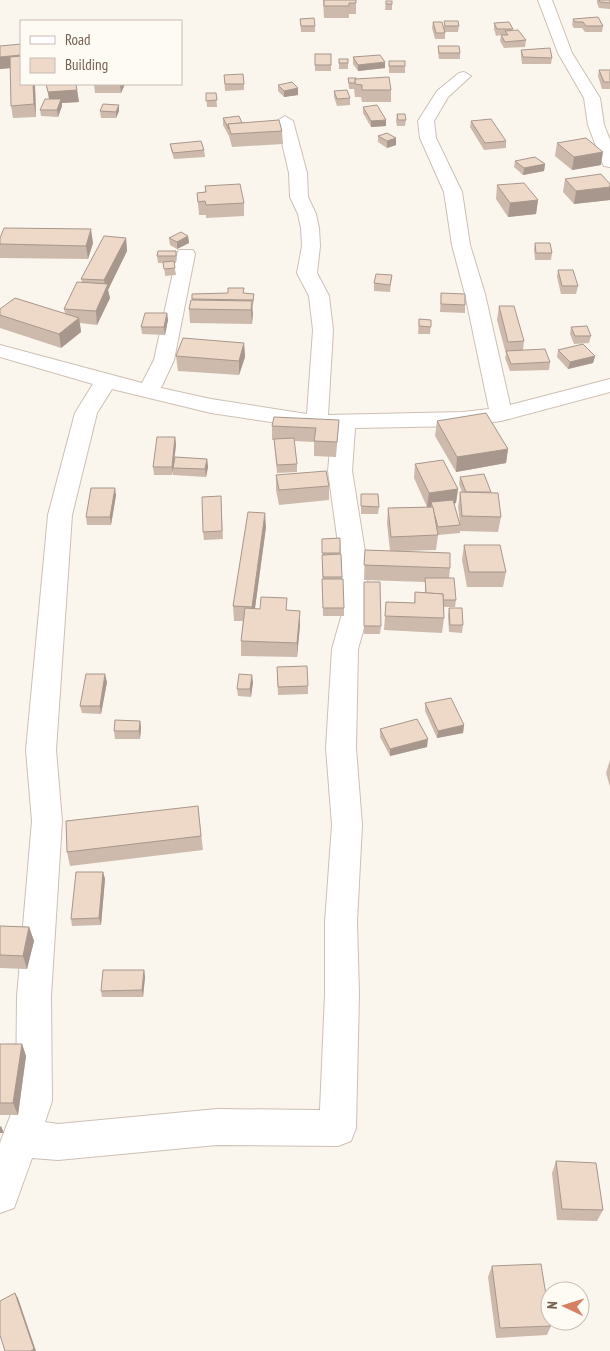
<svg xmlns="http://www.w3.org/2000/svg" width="610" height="1351" font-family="'PT Sans Narrow',sans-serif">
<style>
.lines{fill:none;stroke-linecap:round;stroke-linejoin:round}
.minor-casing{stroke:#cdbfb4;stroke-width:2}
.minor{fill:#fff;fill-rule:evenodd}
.wall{fill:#cdbaac}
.shaded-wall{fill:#a7978c}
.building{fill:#eed8c8;stroke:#a7978c}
</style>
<rect width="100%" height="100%" fill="#fbf6ed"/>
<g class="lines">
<g class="minor-casing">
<g id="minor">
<path d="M 538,0 L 552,0 L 572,53 L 600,98 L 604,125 L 610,140 L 610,167 L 604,166 L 602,162 L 588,125 L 584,98 L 558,53 Z"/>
<path d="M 464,72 L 471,76 L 448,97 L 434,121 L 436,138 L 462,192 L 470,245 L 485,294 L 510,405 L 610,379 L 610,392 L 501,421 L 463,426 L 355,428 L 352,471 L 366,558 L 369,610 L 358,649 L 356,748 L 362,825 L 357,922 L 359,994 L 356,1128 L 351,1141 L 338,1146 L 217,1145 L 58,1160 L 32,1158 L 14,1208 L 0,1213 L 0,1143 L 16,1101 L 17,996 L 32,821 L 26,750 L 48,515 L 75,413 L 93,384 L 0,357 L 0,345 L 142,383 L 154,360 L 177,254 L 179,250 L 193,250 L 195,254 L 174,360 L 161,388 L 211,399 L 307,414 L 313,330 L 309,296 L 297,273 L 302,246 L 301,228 L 298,214 L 290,197 L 289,173 L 277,121 L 285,116 L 293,121 L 307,173 L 308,197 L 316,214 L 319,228 L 320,246 L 317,273 L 329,296 L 333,330 L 328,415 L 463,412 L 489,409 L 465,294 L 452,245 L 444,192 L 420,138 L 418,121 L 437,91 L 459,73 ZM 112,389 L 211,413 L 317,429 L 332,428 L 328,471 L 340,558 L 343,610 L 332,649 L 326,748 L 332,825 L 325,922 L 325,994 L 320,1110 L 217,1109 L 58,1124 L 45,1122 L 52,1101 L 51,996 L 62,821 L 56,750 L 72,515 L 97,413 Z"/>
</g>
</g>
<use href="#minor" class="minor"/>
</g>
<g class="wall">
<path d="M 323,0 L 356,3 L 356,14 L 349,14 L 349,18 L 324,18 Z"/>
<path d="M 597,0 L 610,0 L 610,9 L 599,8 L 597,3 Z"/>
<path d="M 386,1 L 392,1 L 392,10 L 385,10 Z"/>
<path d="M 300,19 L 315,26 L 315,32 L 301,32 Z"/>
<path d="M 573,19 L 603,26 L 602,32 L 585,32 L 582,28 L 574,28 L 572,25 Z"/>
<path d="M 444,21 L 459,26 L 458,32 L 445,32 L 445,39 L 435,39 L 432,28 L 433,22 L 444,27 Z"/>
<path d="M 494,23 L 513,29 L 512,30 L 526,40 L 525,47 L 504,48 L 500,41 L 501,35 L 496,36 L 494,29 Z"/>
<path d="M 21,40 L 21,84 L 35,84 L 36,117 L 13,118 L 11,106 L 11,68 L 0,69 L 21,44 Z"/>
<path d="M 438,46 L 460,53 L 460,59 L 439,59 L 438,52 Z"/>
<path d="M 521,50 L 552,58 L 551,64 L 522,64 L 521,56 Z"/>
<rect x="315" y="54" width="16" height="17"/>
<path d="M 353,57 L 385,68 L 358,71 L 353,64 Z"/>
<rect x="339" y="59" width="9" height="10"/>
<path d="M 389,61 L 405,66 L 405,73 L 389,73 Z"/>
<path d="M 599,70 L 610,70 L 610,89 L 602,89 L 598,76 Z"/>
<path d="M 224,75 L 244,84 L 244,90 L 225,91 Z"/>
<path d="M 348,78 L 356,79 L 391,90 L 391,102 L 362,102 L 361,97 L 355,97 L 354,89 L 349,89 Z"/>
<path d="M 46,84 L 77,90 L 79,102 L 62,103 L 62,106 L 58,117 L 41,116 L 40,110 L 49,99 Z"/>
<path d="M 94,84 L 125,84 L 121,93 L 95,93 Z"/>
<path d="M 278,85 L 298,95 L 284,97 L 278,91 Z"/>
<path d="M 334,91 L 350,98 L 350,105 L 337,106 L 334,97 Z"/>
<path d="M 206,93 L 216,93 L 217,107 L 207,107 Z"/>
<path d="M 119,105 L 119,111 L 116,118 L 101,118 L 100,111 Z"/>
<path d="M 363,107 L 386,120 L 386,126 L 371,127 L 363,113 Z"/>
<path d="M 397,114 L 406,120 L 405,126 L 397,126 L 396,121 Z"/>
<path d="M 223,118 L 282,131 L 283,144 L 232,147 L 229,136 L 223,125 Z"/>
<path d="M 471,121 L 506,141 L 506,148 L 484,150 L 470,127 Z"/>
<path d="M 378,136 L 396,145 L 387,148 L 378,142 Z"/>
<path d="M 557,143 L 601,165 L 572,170 L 555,156 Z"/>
<path d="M 170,144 L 204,150 L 205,157 L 174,159 L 171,150 Z"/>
<path d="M 515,161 L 545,164 L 544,171 L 523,175 L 514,167 Z"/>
<path d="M 565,179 L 610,200 L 574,204 L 563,192 Z"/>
<path d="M 497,185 L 538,200 L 536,214 L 508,217 L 496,199 Z"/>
<path d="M 205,186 L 244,203 L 244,216 L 206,218 L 206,215 L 199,215 L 197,193 L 205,192 Z"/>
<path d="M 188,236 L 189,243 L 177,249 L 170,245 L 169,238 Z"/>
<path d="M 0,238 L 93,243 L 88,259 L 0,258 Z"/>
<path d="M 126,238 L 127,251 L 108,290 L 110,298 L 97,325 L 80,323 L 81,332 L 61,348 L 0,328 L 0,309 L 65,313 L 64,309 L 82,282 L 81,279 Z"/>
<path d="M 535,243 L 552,253 L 551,260 L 535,260 L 534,250 Z"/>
<path d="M 176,251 L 177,258 L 176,263 L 174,263 L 176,275 L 165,276 L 164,263 L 158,263 L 157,256 Z"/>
<path d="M 558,270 L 578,286 L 576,294 L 561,294 L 557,277 Z"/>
<path d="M 392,275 L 390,292 L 374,291 L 374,283 Z"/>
<path d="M 244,288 L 244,293 L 254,294 L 254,301 L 252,308 L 252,324 L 190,323 L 189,309 L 192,300 L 192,294 L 228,293 Z"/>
<path d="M 441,293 L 465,305 L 465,313 L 440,312 Z"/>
<path d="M 499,306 L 524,341 L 523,350 L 550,362 L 549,370 L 510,371 L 505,358 L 506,354 L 497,320 Z"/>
<path d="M 167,313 L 168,320 L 165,335 L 142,334 L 141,327 Z"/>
<path d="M 419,319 L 431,320 L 430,334 L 418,334 Z"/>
<path d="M 571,327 L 591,336 L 589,343 L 574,344 L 570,334 Z"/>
<path d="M 244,343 L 245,357 L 239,375 L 178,371 L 176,356 Z"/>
<path d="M 558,350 L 595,356 L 593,363 L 568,369 L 557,357 Z"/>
<path d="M 339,420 L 336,457 L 314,456 L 314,442 L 294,441 L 297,464 L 297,472 L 277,473 L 274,440 L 272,440 L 272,426 Z"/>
<path d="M 437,421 L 508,449 L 506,463 L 456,472 L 435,436 Z"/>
<path d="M 175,437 L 176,445 L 174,464 L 207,459 L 208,467 L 206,477 L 173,475 L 173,470 L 172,475 L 154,475 L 153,467 Z"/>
<path d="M 415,464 L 458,489 L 456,503 L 454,504 L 460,523 L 458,507 L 460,492 L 462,492 L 459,484 L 460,477 L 501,517 L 498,532 L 460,531 L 460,528 L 460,533 L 438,535 L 436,550 L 401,551 L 450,568 L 449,578 L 456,600 L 455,607 L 444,607 L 444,618 L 442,633 L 384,630 L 386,602 L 414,603 L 415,592 L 425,593 L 425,582 L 364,580 L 365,550 L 390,551 L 387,523 L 388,508 L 431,507 L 427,507 L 414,478 Z"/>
<path d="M 276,475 L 329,486 L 329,500 L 279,505 L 276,490 Z"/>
<path d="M 361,494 L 379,507 L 378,514 L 361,514 Z"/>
<path d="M 116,495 L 111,525 L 87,525 L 86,517 Z"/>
<path d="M 221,496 L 223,539 L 204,540 L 203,532 Z"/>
<path d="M 266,527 L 255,609 L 300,611 L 300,625 L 297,657 L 241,656 L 241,641 L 243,621 L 234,621 L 233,606 Z"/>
<path d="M 340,538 L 344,608 L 344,616 L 323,616 L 322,539 Z"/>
<path d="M 464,545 L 506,572 L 503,587 L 467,587 L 462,560 Z"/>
<path d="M 364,590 L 381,626 L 380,634 L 364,634 Z"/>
<path d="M 449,608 L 463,625 L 462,633 L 449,632 L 448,616 Z"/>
<path d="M 277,667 L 308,686 L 308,694 L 278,695 Z"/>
<path d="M 107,682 L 101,714 L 82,713 L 80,706 Z"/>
<path d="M 253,682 L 251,697 L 238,696 L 237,689 Z"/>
<path d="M 425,703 L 464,725 L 463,733 L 437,738 L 425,711 Z"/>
<path d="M 140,721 L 141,728 L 140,739 L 115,739 L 114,731 Z"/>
<path d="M 380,729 L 427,747 L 390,756 L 380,737 Z"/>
<path d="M 610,760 L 610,787 L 606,773 Z"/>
<path d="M 198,806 L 203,850 L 70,866 L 67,852 Z"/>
<path d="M 103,872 L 105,879 L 101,925 L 72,926 L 71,919 Z"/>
<path d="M 0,926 L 29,927 L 34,941 L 27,969 L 0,968 Z"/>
<path d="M 144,970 L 145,977 L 143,997 L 102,997 L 101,991 Z"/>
<path d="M 0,1044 L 22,1044 L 26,1056 L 18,1115 L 0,1115 Z"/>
<path d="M 556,1161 L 603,1210 L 597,1221 L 557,1220 L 552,1173 Z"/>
<path d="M 492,1266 L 551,1326 L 547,1335 L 496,1338 L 488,1277 Z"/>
</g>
<g class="shaded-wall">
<path d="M 21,55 L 21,67 L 0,69 L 0,57 Z"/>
<path d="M 385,62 L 385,68 L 358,71 L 358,65 Z"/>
<path d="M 33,84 L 35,84 L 36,117 L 34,104 Z"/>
<path d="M 120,84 L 125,84 L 121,93 Z"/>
<path d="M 298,88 L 298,95 L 284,97 L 284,91 Z"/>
<path d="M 77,90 L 79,102 L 62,103 L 62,106 L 58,117 L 57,110 L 50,105 L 48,92 Z"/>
<path d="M 119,105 L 119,111 L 116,118 L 116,112 Z"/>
<path d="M 386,120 L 386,126 L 371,127 L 371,121 Z"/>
<path d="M 396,138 L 396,145 L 387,148 L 387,141 Z"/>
<path d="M 603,152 L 601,165 L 572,170 L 574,157 Z"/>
<path d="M 545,164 L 544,171 L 523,175 L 524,168 Z"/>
<path d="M 610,187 L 610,200 L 574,204 L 576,191 Z"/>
<path d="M 538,200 L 536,214 L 508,217 L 510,203 Z"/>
<path d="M 91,229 L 93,243 L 88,259 L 86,246 Z"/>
<path d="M 188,236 L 189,243 L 177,249 L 177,242 Z"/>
<path d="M 126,238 L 127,251 L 108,290 L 110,298 L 97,325 L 96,311 L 106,289 L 104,280 Z"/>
<path d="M 252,301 L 253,315 L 252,324 L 251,310 Z"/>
<path d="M 167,313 L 168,320 L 165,335 L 164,327 Z"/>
<path d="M 79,318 L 81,332 L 61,348 L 59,334 Z"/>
<path d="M 244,343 L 245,357 L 239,375 L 239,361 Z"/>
<path d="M 595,356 L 593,363 L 568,369 L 570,362 Z"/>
<path d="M 175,437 L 176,445 L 172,475 L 172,467 Z"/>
<path d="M 508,449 L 506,463 L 456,472 L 457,457 Z"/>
<path d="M 207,459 L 208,467 L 206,477 L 205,469 Z"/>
<path d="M 115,488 L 116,495 L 111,525 L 110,517 Z"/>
<path d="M 458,489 L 456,503 L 433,507 L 431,502 L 431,507 L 427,507 L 429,493 Z"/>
<path d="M 265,513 L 266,527 L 253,622 L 252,607 Z"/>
<path d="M 300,611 L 300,625 L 297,657 L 297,643 Z"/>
<path d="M 105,674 L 107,682 L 101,714 L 100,706 Z"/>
<path d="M 252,675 L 253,682 L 251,697 L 250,689 Z"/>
<path d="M 140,721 L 141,728 L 140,739 L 139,731 Z"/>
<path d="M 464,725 L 463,733 L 437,738 L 438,731 Z"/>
<path d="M 428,739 L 427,747 L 390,756 L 390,749 Z"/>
<path d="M 103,872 L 105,879 L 101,925 L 99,918 Z"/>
<path d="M 29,927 L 34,941 L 27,969 L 23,956 Z"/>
<path d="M 144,970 L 145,977 L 143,997 L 142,990 Z"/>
<path d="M 22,1044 L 26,1056 L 18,1115 L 13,1103 Z"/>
<path d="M 1,1126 L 4,1133 L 0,1133 L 0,1127 Z"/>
<path d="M 15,1293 L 18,1298 L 36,1351 L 31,1351 Z"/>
</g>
<g class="building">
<path d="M 324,0 L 356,0 L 356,3 L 349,3 L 349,6 L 324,6 Z"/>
<path d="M 599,0 L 610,0 L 610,3 L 600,2 Z"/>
<rect x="386" y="1" width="6" height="3"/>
<path d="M 598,17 L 603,26 L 586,26 L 583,22 L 575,22 L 573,19 Z"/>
<path d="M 314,18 L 315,26 L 301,26 L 300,19 Z"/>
<path d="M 444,21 L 458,21 L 459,26 L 445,26 Z"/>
<path d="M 433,22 L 442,22 L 445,33 L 436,33 Z"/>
<path d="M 509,22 L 513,29 L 497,29 L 494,23 Z"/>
<path d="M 518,30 L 526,40 L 505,42 L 501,35 L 508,35 L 505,31 Z"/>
<path d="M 21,44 L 21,55 L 0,57 L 0,46 Z"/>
<path d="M 438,46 L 459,46 L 460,53 L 439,53 Z"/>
<path d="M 550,48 L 552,58 L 523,57 L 521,50 Z"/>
<rect x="315" y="54" width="16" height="11"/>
<path d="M 380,55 L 385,62 L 358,65 L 353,57 Z"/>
<path d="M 21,56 L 21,84 L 33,84 L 34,104 L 11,106 L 10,57 Z"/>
<rect x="339" y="59" width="9" height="4"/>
<rect x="389" y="61" width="16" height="5"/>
<path d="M 599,70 L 610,70 L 610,82 L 604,82 Z"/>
<path d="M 243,74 L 244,84 L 225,84 L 224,75 Z"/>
<path d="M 389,77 L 391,90 L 362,90 L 362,85 L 355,84 L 355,79 Z"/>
<path d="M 348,78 L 356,78 L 356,79 L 355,79 L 355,83 L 349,83 Z"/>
<path d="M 292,82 L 298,88 L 284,91 L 278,85 Z"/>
<path d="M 46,84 L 76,84 L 77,90 L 48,92 Z"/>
<path d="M 347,90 L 350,98 L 337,99 L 334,91 Z"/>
<path d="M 206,93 L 216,93 L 217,100 L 206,101 Z"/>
<path d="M 45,99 L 61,99 L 57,110 L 40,110 Z"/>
<path d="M 103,104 L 119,105 L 116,112 L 100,111 Z"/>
<path d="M 377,105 L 386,120 L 371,121 L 363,107 Z"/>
<path d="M 397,114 L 405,114 L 406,120 L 398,120 Z"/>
<path d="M 239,116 L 242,123 L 228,124 L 229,129 L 223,118 Z"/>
<path d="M 491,119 L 506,141 L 485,143 L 471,121 Z"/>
<path d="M 279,120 L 282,131 L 231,134 L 228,124 Z"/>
<path d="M 387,133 L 396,138 L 387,141 L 378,136 Z"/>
<path d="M 586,138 L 603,152 L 574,157 L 557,143 Z"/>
<path d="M 201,141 L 204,150 L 173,153 L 170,144 Z"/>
<path d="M 535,157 L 545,164 L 524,168 L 515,161 Z"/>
<path d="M 601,174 L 610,184 L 610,187 L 576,191 L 565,179 Z"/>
<path d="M 524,183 L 538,200 L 510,203 L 497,185 Z"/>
<path d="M 240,184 L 244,203 L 206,205 L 205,201 L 198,202 L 197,193 L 206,192 L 205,186 Z"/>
<path d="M 4,228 L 91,229 L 86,246 L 0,244 L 0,238 Z"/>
<path d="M 181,232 L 188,236 L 177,242 L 169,238 Z"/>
<path d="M 104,236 L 126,238 L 104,280 L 81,279 Z"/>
<path d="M 535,243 L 550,243 L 552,253 L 536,253 Z"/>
<path d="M 158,251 L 176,251 L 176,256 L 157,256 Z"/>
<path d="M 174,261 L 175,268 L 164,269 L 163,262 Z"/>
<path d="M 558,270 L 573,270 L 578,286 L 562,286 Z"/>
<path d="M 376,274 L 392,275 L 390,285 L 374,283 Z"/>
<path d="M 77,282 L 108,284 L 96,311 L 64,309 Z"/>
<path d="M 228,288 L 244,288 L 243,293 L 254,294 L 253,300 L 192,299 L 192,294 L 228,293 Z"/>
<path d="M 441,293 L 465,294 L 465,305 L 441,304 Z"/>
<path d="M 15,298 L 79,318 L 59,334 L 0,315 L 0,309 Z"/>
<path d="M 191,300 L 252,301 L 251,310 L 189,309 Z"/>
<path d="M 499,306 L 514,306 L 524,341 L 508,342 Z"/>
<path d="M 145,313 L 167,313 L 164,327 L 141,327 Z"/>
<path d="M 419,319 L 431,320 L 431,327 L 419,326 Z"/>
<path d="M 587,326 L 591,336 L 575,336 L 571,327 Z"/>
<path d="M 183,338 L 244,343 L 239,361 L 176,356 Z"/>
<path d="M 583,344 L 595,356 L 570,362 L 558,350 Z"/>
<path d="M 545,349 L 550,362 L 511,364 L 506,351 Z"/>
<path d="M 486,413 L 508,449 L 457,457 L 437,421 Z"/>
<path d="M 274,417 L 339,420 L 337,442 L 314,441 L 316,428 L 272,426 Z"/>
<path d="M 157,437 L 175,437 L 172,467 L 153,467 Z"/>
<path d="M 294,438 L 297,464 L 277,465 L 274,439 Z"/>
<path d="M 175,457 L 207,459 L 205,469 L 173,468 Z"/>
<path d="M 443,460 L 458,489 L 429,493 L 415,464 Z"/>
<path d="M 326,471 L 329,486 L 279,490 L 276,475 Z"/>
<path d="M 484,474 L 491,492 L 466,492 L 460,477 Z"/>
<path d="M 91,488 L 115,488 L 110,517 L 86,517 Z"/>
<path d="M 460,492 L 498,493 L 501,517 L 462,516 Z"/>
<path d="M 361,494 L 378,494 L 379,507 L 361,506 Z"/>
<path d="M 221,496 L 222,531 L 203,532 L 202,497 Z"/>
<path d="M 453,500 L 460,525 L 438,527 L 431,502 Z"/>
<path d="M 433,507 L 438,535 L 391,537 L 388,508 Z"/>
<path d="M 248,512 L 265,513 L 252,607 L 233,606 Z"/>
<path d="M 340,538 L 340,553 L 322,553 L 322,539 Z"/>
<path d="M 464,545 L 500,545 L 506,572 L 469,572 Z"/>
<path d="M 365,550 L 450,553 L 450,568 L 364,565 Z"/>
<path d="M 341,554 L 342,577 L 323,577 L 322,555 Z"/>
<path d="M 425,578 L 454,578 L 456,600 L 443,600 L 443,594 L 426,593 Z"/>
<path d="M 322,579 L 343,579 L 344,608 L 323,608 Z"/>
<path d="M 364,582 L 380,582 L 381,626 L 364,626 Z"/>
<path d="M 415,592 L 443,594 L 444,618 L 385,616 L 386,602 L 415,603 Z"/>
<path d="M 261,597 L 287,598 L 286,610 L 300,611 L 297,643 L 241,641 L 245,608 L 260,609 Z"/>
<path d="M 449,608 L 462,608 L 463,625 L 450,625 Z"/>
<path d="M 307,666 L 308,686 L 278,687 L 277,667 Z"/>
<path d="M 86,674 L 105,674 L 100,706 L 80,706 Z"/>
<path d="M 239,674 L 252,675 L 250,689 L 237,689 Z"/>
<path d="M 451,698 L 464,725 L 438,731 L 425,703 Z"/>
<path d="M 417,719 L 428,739 L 390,749 L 380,729 Z"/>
<path d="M 115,720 L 140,721 L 139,731 L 114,731 Z"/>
<path d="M 198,806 L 201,836 L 67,852 L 66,821 Z"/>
<path d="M 76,872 L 103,872 L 99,918 L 71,919 Z"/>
<path d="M 0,926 L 29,927 L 23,956 L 0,955 Z"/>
<path d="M 103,970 L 144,970 L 142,990 L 101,991 Z"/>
<path d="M 0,1044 L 22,1044 L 13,1103 L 0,1103 Z"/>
<path d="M 556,1161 L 596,1163 L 603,1210 L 562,1209 Z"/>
<path d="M 541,1264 L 551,1326 L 500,1328 L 492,1266 Z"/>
<path d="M 15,1293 L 34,1349 L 31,1351 L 5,1351 L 0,1335 L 0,1301 Z"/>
</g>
<rect x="20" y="20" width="162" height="65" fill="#fefaf4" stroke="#c7bcb3"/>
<rect x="30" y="36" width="25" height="8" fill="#ffffff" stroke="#c7bcb3"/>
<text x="65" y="45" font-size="15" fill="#756052">Road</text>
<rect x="30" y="58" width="25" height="15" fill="#eed8c8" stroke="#c7bcb3"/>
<text x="65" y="70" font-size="15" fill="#756052">Building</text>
<g transform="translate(565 1306) rotate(274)"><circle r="24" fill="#fefaf4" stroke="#c7bcb3"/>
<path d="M0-4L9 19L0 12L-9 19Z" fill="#d68061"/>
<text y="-8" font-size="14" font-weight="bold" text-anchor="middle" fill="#756052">N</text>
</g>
</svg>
